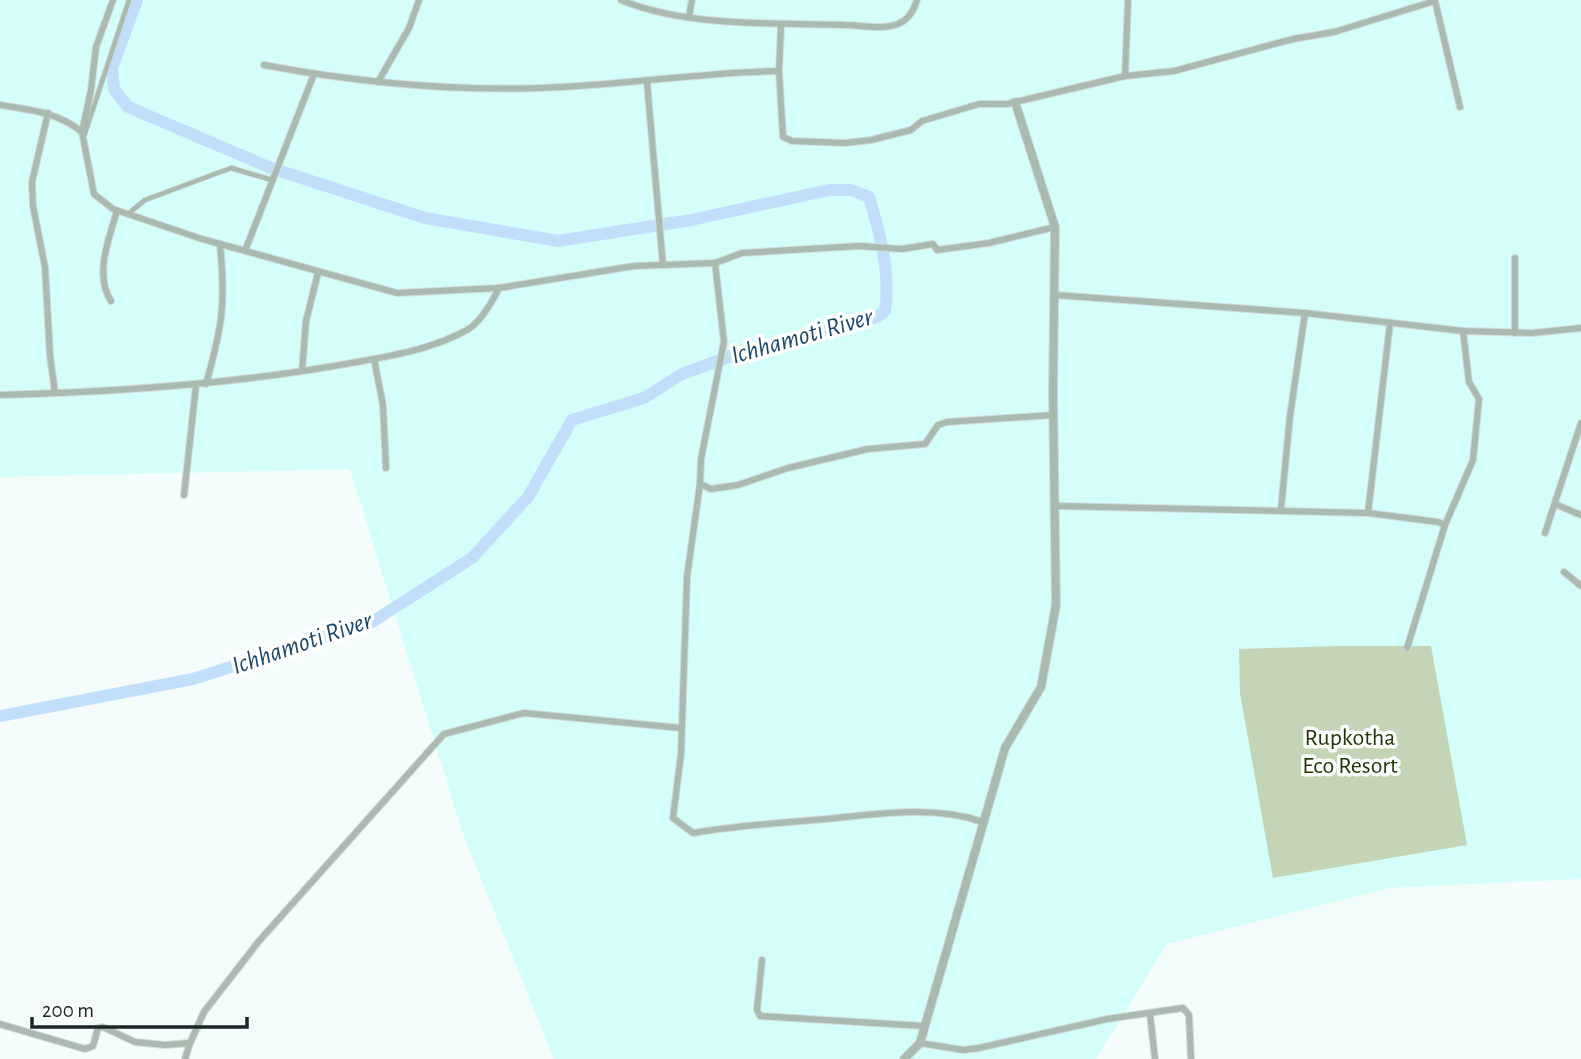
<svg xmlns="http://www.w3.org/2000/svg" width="1581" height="1059" font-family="'Alegreya Sans',sans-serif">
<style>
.built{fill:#d3fefa}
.green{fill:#c3d4b7}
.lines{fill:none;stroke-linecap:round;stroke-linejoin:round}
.river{stroke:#c1dffa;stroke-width:12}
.pedestrian-casing{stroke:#d1dbda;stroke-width:6}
.minor-casing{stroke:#d1dbda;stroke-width:8}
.tertiary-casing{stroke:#d1dbda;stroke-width:10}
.pedestrian{stroke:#aabab1;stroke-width:4.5}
.minor{stroke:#aabab1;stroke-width:6}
.tertiary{stroke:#aabab1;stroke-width:8}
.labels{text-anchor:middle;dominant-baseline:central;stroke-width:7;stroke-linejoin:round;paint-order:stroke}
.park-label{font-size:24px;fill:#1e3604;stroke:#fff}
.water-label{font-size:26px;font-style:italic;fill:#1a486d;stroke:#fff}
</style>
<rect width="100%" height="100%" fill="#f5fdfc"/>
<path class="built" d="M 0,0 L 1581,0 L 1581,879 L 1389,888 L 1167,944 L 1096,1059 L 554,1059 L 463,834 L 350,469 L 0,477 Z"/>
<path class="green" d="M 1339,646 L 1431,646 L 1467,845 L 1273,878 L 1240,693 L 1239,649 Z"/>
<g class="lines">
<path class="river" d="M 0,716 L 193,679 L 372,622 L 472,558 L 528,497 L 572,420 L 644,398 L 682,374 L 737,354 L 877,317 L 885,311 C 891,274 880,233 869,197 L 851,190 L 829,190 L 691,220 L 558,241 L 425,218 L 271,168 L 128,107 L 114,89 L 112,68 L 137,0"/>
<g class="pedestrian-casing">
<g id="pedestrian">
<path d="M 84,136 L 129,0"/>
<path d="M 128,214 L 145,200 L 231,168 L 272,180"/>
</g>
</g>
<g class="minor-casing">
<g id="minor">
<path d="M 621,0 C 686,27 774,23 844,25 C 860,25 883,30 898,24 C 908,20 914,10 917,0"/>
<path d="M 689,16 L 692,0"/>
<path d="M 781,26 L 779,71 L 783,137 L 792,141 L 845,143 L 871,140 L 911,130 L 922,121 L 979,104 L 1007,104 L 1125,76 L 1174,71 L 1293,39 L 1334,32 L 1435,1 L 1460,107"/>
<path d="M 264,65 C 355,82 447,91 540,88 C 620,86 699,72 779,71"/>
<path d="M 1125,76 L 1128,0"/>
<path d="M 378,82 L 409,28 L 419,0"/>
<path d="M 647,82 L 663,265"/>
<path d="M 0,105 C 30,110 58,112 82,132 L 94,194 L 113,209 L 202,239 L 397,293 L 499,288 L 634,266 L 715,263 L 742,253 L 859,246 L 902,249 L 933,244 L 937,250 L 989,243 L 1055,227"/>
<path d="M 48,113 L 32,182 L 33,206 L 45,267 L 50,355 L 55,393"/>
<path d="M 82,132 L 91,90 L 96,47 L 113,0"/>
<path d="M 245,251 L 314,74"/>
<path d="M 1515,258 L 1515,333"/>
<path d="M 715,263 L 724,342 L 701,459 L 700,484 L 711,489 L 738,485 L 788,468 L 868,449 L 925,444 L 938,425 L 947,422 L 1054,415"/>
<path d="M 1055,295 L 1305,313 L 1463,331 L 1532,333 L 1581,328"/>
<path d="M 111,301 C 94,275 109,238 117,211"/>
<path d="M 374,359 L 383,405 L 386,468"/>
<path d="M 302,371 L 306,321 L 318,273"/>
<path d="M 206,384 C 222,327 226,305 220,245"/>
<path d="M 0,395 C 113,392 223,385 334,366 C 379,358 427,352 467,330 C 481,322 492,302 499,288"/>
<path d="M 700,484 L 687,577 L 681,754 L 673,818 L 693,833 C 739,825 781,823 827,819 C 878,814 934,805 983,822"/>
<path d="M 184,495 L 196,386"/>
<path d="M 1555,504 L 1581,515"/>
<path d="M 1057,506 L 1368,513 L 1438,522 L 1445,525 L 1407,648"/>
<path d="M 1281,509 L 1290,416 L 1305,313"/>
<path d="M 1368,513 L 1390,323"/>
<path d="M 1445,525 L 1473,460 L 1479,399 L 1469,382 L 1463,331"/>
<path d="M 1545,533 L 1581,423"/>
<path d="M 1564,572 L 1581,586"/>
<path d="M 762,960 L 757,1010 L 760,1016 L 924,1026"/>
<path d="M 1150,1014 L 1155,1059"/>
<path d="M 0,1024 L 85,1049 L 93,1046 L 98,1028 L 103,1027 L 135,1042 L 165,1045 L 190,1043 L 185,1059"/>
<path d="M 190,1043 L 204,1012 L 259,941 L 444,734 L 524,713 L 681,728"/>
<path d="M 920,1043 L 963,1050 L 979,1048 L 1107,1019 L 1183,1008 L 1189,1015 L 1191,1059"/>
</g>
</g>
<g class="tertiary-casing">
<path id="tertiary" d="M 904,1059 L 920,1043 L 1005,748 L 1041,687 L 1056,605 L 1053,394 L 1055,227 L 1015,102"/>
</g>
<use href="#pedestrian" class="pedestrian"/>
<use href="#minor" class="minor"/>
<use href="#tertiary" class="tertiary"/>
</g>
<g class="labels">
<g class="park-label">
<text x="1350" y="738">Rupkotha<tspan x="1350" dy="28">Eco Resort</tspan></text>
</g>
<g class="water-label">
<text transform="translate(802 336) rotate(-16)">Ichhamoti River</text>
<text transform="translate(302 643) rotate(-19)">Ichhamoti River</text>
</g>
</g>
<path d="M32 1017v10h215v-10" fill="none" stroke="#172826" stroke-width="3.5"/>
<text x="42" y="1017" font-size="21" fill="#172826" stroke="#ffffff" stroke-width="5" paint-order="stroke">200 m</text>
</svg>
